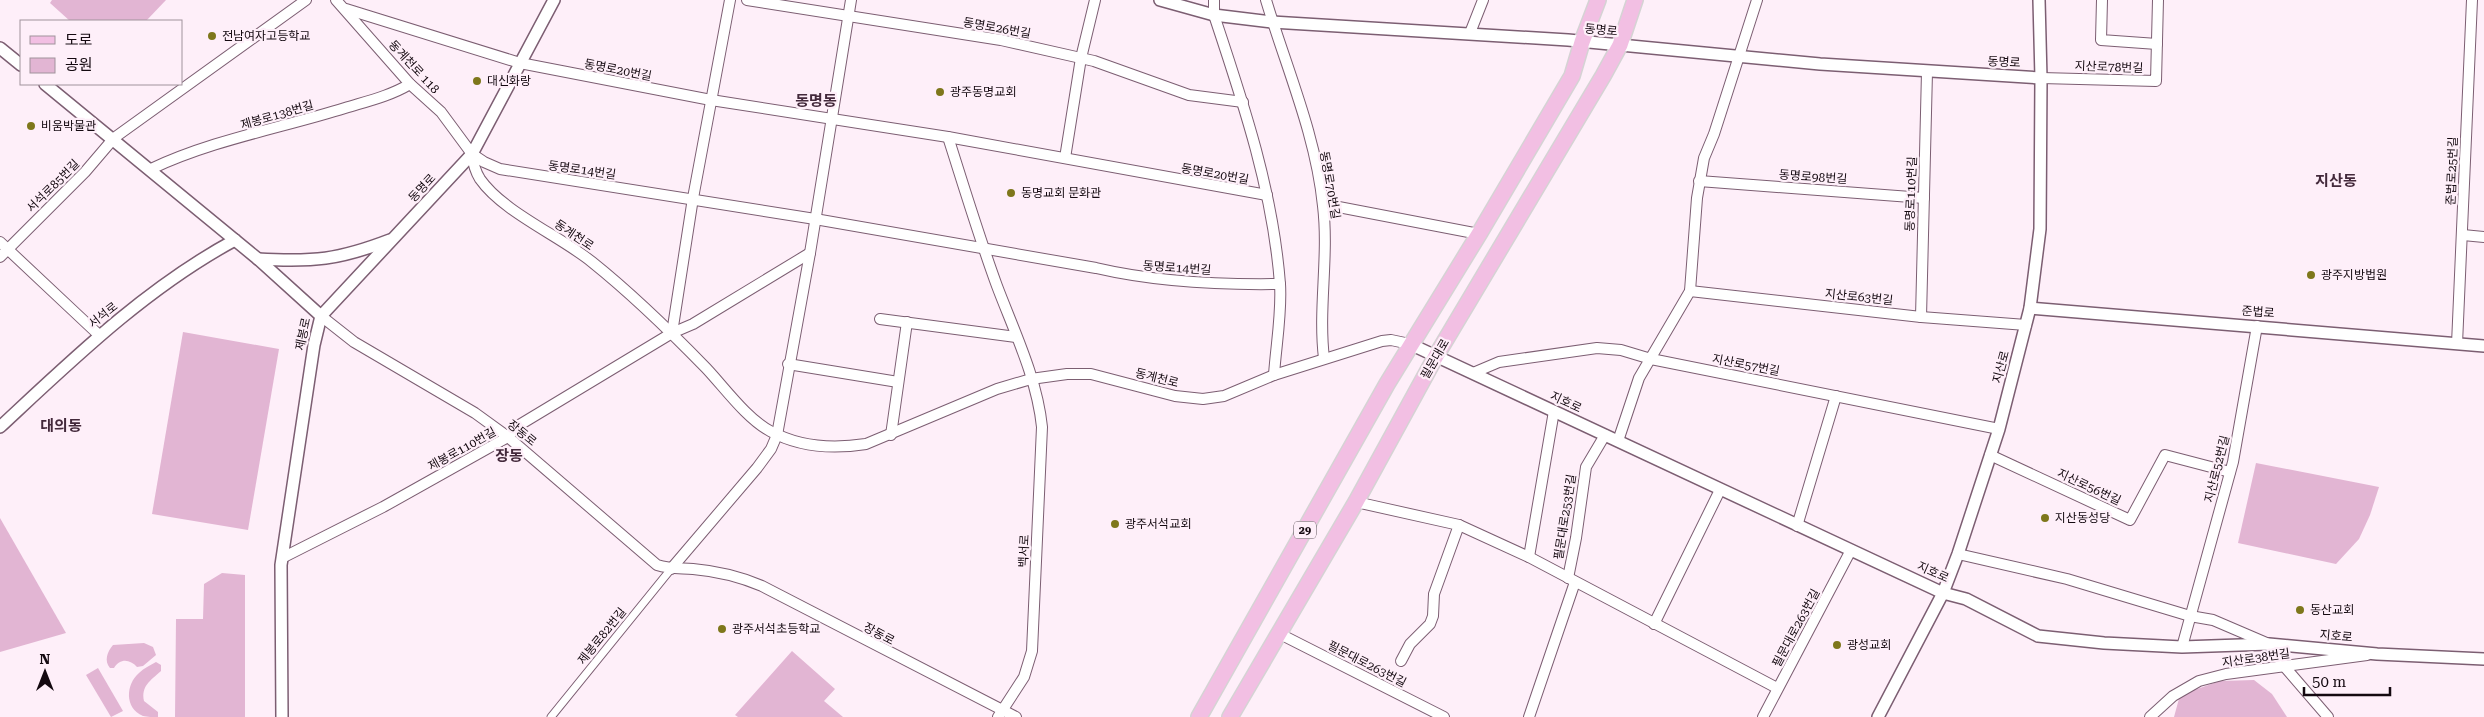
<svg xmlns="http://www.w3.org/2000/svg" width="2484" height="717" font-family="'Roboto Serif','Noto Sans KR',serif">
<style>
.green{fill:#e2b5d3}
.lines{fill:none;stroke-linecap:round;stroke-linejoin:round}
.pedestrian-casing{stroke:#7c5e72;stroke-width:9}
.minor-casing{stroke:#7c5e72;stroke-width:12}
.tertiary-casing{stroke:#7c5e72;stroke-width:14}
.primary-casing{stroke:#d5d3d4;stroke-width:18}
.pedestrian{stroke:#fff;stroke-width:7}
.minor{stroke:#fff;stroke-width:10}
.tertiary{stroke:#fff;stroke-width:11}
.primary{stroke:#f2bfe3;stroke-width:15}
.poi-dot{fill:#7e771b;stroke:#feeff9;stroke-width:2}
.labels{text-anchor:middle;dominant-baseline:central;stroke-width:4.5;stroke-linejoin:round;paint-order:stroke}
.shield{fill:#feeff9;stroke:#5a4e56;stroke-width:1}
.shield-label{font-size:11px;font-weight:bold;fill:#140910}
.street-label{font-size:12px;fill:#140910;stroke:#feeff9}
.poi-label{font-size:12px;fill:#140910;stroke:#feeff9;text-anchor:start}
.quarter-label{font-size:15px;font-weight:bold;fill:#43293b;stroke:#feeff9}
</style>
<rect width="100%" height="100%" fill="#feeff9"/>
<g class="green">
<path d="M 52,0 L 166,0 L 146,21 L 70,21 L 50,3 Z"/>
<path d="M 183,332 L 279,349 L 248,530 L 152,514 Z"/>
<path d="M 2256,463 L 2379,487 L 2370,515 L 2359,539 L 2336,564 L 2238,543 Z"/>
<path d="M 0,518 L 66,633 L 0,652 Z"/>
<path d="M 222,573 L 245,575 L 245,717 L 175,717 L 176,619 L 203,619 L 204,584 Z"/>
<path d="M 144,643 L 153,647 L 156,655 L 143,666 L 137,667 C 130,659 120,658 114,668 L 110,668 C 104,661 107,652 113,645 Z"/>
<path d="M 792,651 L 835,689 L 824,701 L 843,717 L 738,717 L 735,715 Z"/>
<path d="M 156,662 L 161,665 L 161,671 C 150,681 141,686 144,701 L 158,712 L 158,717 C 153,717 147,717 143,716 C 124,708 126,684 139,673 C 144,668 151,665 156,662 Z"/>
<path d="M 98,668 L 123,711 L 111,717 L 86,675 Z"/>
<path d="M 2254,680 L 2272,694 L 2287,717 L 2174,717 L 2180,695 L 2220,681 Z"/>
</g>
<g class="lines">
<g class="pedestrian-casing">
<path id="pedestrian" d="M 551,717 L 671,569"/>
</g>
<g class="minor-casing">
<g id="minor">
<path d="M 336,0 L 410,84 L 441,112 L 472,154 L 484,162 L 500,169 L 815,219 L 1096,268 C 1156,282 1218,285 1280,284"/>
<path d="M 747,0 L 1001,40 L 1094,61 L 1189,95 L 1243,102"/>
<path d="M 1214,0 L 1214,15 C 1243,102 1273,191 1280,284 C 1282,313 1276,345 1274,375"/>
<path d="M 1266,0 C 1286,67 1316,135 1323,206 C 1329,256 1318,309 1324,358"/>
<path d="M 2102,0 L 2101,40 L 2157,44"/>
<path d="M 346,9 L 520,63 L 711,100 L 948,137 L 1267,195"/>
<path d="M 1470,33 L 1483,0"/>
<path d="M 2041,78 L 2156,81 L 2158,0"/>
<path d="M 948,137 C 964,187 979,237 997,286 C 1014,331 1037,378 1042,427 L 1032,651 L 1024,677 L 998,717"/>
<path d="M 472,154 C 473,163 475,171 480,179 C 503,212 560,236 592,262 C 632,294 670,331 706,368 C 724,387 747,419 770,431 C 799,447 834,449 866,444 L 997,389 L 1031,379 L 1067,374 L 1091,374 L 1175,396 L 1203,399 L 1224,396 L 1274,375 L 1382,341 L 1391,340 L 1410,344"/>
<path d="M 1065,158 L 1081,58 L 1095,0"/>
<path d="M 151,169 C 212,140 281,128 345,108 C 368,101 390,96 410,84"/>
<path d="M 1699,181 L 1924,198"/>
<path d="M 1323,204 L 1479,234"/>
<path d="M 2463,235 L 2484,237"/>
<path d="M 0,242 L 99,335"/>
<path d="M 0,257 L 85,172 L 114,138 L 306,0"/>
<path d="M 1690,291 L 1921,317 L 2026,325"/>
<path d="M 321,316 L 354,342 L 475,413 L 508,437 L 657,565 C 670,569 680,568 693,569 C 716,571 741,577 762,586 L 1016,717"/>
<path d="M 1921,317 L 1927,72"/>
<path d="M 880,319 L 1016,337"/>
<path d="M 672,333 L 693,198 L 730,0"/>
<path d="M 2457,344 L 2472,0"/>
<path d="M 788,364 L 898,382"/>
<path d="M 1473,373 L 1499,362 L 1597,348 L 1621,350 L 1651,359 L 1999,429"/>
<path d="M 891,435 L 907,322"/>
<path d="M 1618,441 L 1639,378 L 1690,291 L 1697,198 L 1704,158 L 1714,134 L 1757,0"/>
<path d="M 1990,455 L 2130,520 L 2165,455 L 2230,472"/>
<path d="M 1356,502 L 1459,525 L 1529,557 L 1777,688"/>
<path d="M 1797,526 L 1836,396"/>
<path d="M 1958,554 L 2067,579 L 2190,616 L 2213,620 L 2269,644 L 2284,666 L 2328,717"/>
<path d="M 1529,557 L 1554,411"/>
<path d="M 282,558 L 383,507 L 508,437 L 516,427 L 672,333 L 693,324 L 810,253"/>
<path d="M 671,569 L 757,468 L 771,449 L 777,435 L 810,253 L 851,0"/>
<path d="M 1568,578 L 1576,538 L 1586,467 L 1605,435"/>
<path d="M 1654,624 L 1720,490"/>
<path d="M 1278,633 L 1444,717"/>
<path d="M 2182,647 L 2233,462 L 2257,326"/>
<path d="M 1401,661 L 1410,644 L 1430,624 L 1433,616 L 1434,594 L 1459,525"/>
<path d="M 1529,717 L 1575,582"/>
<path d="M 1763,717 L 1851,550"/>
<path d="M 2150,717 L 2173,696 L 2199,681 L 2226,674 L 2367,655"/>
</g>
</g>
<g class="tertiary-casing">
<g id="tertiary">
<path d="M 1160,0 L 1214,15 L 1272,22 L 1568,40 L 1820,64 L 2041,78"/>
<path d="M 0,48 L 21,65"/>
<path d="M 45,84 L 258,259 L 321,316"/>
<path d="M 258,259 C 314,262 338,260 390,240"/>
<path d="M 2030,308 L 2484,346"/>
<path d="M 1410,344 L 1943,593 L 1966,599 L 2038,636 L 2104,643 L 2182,647 L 2269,644 L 2377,654 L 2484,659"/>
<path d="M 0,427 C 73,359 146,288 235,240"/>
<path d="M 282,717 L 281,565 L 314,345 L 321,316 L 472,154 L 554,0"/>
<path d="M 1878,717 L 1943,593 L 1958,554 L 1999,429 L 2030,308 L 2040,229 L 2041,78 L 2039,0"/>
</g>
</g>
<g class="primary-casing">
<g id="primary">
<path d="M 1199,717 L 1387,384 L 1479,234 L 1572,76 L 1582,42 L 1598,0"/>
<path d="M 1230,717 L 1356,502 L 1436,356 L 1603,76 L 1620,45 L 1635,0"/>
</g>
</g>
<use href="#pedestrian" class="pedestrian"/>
<use href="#minor" class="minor"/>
<use href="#tertiary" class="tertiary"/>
<use href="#primary" class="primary"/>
</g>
<g class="poi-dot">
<circle cx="212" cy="36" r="5"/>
<circle cx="477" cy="81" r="5"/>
<circle cx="940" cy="92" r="5"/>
<circle cx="31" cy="126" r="5"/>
<circle cx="1011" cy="193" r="5"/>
<circle cx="2311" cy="275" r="5"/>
<circle cx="2045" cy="518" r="5"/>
<circle cx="1115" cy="524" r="5"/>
<circle cx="2300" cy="610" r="5"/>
<circle cx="722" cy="629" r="5"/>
<circle cx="1837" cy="645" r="5"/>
</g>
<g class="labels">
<rect class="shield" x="1294" y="521.5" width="22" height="17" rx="4"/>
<g class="shield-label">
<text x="1305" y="530">29</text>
</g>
<g class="street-label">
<text transform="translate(997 28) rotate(10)">동명로26번길</text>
<text transform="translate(1601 30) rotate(5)">동명로</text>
<text transform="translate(2004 62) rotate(3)">동명로</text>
<text transform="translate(414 67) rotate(47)">동계천로 118</text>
<text transform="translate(2109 67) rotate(2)">지산로78번길</text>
<text transform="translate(618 70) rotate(11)">동명로20번길</text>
<text transform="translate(277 115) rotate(-16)">제봉로138번길</text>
<text transform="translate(582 170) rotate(8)">동명로14번길</text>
<text transform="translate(2452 171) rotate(-88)">준법로25번길</text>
<text transform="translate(1215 174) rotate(10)">동명로20번길</text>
<text transform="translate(1813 177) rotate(4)">동명로98번길</text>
<text transform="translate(1330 185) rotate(80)">동명로70번길</text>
<text transform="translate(53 186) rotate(-45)">서석로85번길</text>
<text transform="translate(422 188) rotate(-47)">동명로</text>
<text transform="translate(1911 194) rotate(-88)">동명로110번길</text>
<text transform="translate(574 235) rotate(34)">동계천로</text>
<text transform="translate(1177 268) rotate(4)">동명로14번길</text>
<text transform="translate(1859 297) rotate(6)">지산로63번길</text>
<text transform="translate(2258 312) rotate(4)">준법로</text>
<text transform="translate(103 315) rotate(-38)">서석로</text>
<text transform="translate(303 334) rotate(-78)">제봉로</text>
<text transform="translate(1435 359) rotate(-60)">필문대로</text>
<text transform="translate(1746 365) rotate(11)">지산로57번길</text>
<text transform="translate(2001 367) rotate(-75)">지산로</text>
<text transform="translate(1157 378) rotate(14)">동계천로</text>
<text transform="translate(1566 402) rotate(25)">지호로</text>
<text transform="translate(522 433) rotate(39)">장동로</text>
<text transform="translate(462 449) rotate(-29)">제봉로110번길</text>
<text transform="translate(2217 469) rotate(-76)">지산로52번길</text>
<text transform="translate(2089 487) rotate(25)">지산로56번길</text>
<text transform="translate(1565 517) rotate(-81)">필문대로253번길</text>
<text transform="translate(1024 551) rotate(-87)">백서로</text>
<text transform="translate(1933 572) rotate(24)">지호로</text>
<text transform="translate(1796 628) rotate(-62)">필문대로263번길</text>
<text transform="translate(879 634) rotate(28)">장동로</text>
<text transform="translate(602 636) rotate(-51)">제봉로82번길</text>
<text transform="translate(2336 636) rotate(5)">지호로</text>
<text transform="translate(2256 658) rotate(-8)">지산로38번길</text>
<text transform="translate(1367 664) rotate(27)">필문대로263번길</text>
</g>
<g class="poi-label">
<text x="222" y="36">전남여자고등학교</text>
<text x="487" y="81">대신화랑</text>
<text x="950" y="92">광주동명교회</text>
<text x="41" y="126">비움박물관</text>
<text x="1021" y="193">동명교회 문화관</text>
<text x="2321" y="275">광주지방법원</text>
<text x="2055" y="518">지산동성당</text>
<text x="1125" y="524">광주서석교회</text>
<text x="2310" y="610">동산교회</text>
<text x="732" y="629">광주서석초등학교</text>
<text x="1847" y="645">광성교회</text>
</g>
<g class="quarter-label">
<text x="816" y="101">동명동</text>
<text x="2336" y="181">지산동</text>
<text x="61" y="426">대의동</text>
<text x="509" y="456">장동</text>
</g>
</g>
<rect x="20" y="20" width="162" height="65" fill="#feeff9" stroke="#a0939c"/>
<rect x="30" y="36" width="25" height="8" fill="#f2bfe3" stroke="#a0939c"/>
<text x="65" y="45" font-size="15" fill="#140910">도로</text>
<rect x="30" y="58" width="25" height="15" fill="#e2b5d3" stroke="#a0939c"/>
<text x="65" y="70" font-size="15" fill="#140910">공원</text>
<g transform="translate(45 672)" stroke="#feeff9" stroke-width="4" paint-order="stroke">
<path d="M0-4L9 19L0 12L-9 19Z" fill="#140910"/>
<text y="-8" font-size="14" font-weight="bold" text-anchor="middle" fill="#140910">N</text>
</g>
<path d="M2304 687v8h86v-8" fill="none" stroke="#140910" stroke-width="2.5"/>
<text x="2312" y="687" font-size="15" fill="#140910" stroke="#feeff9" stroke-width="4" paint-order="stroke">50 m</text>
</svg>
